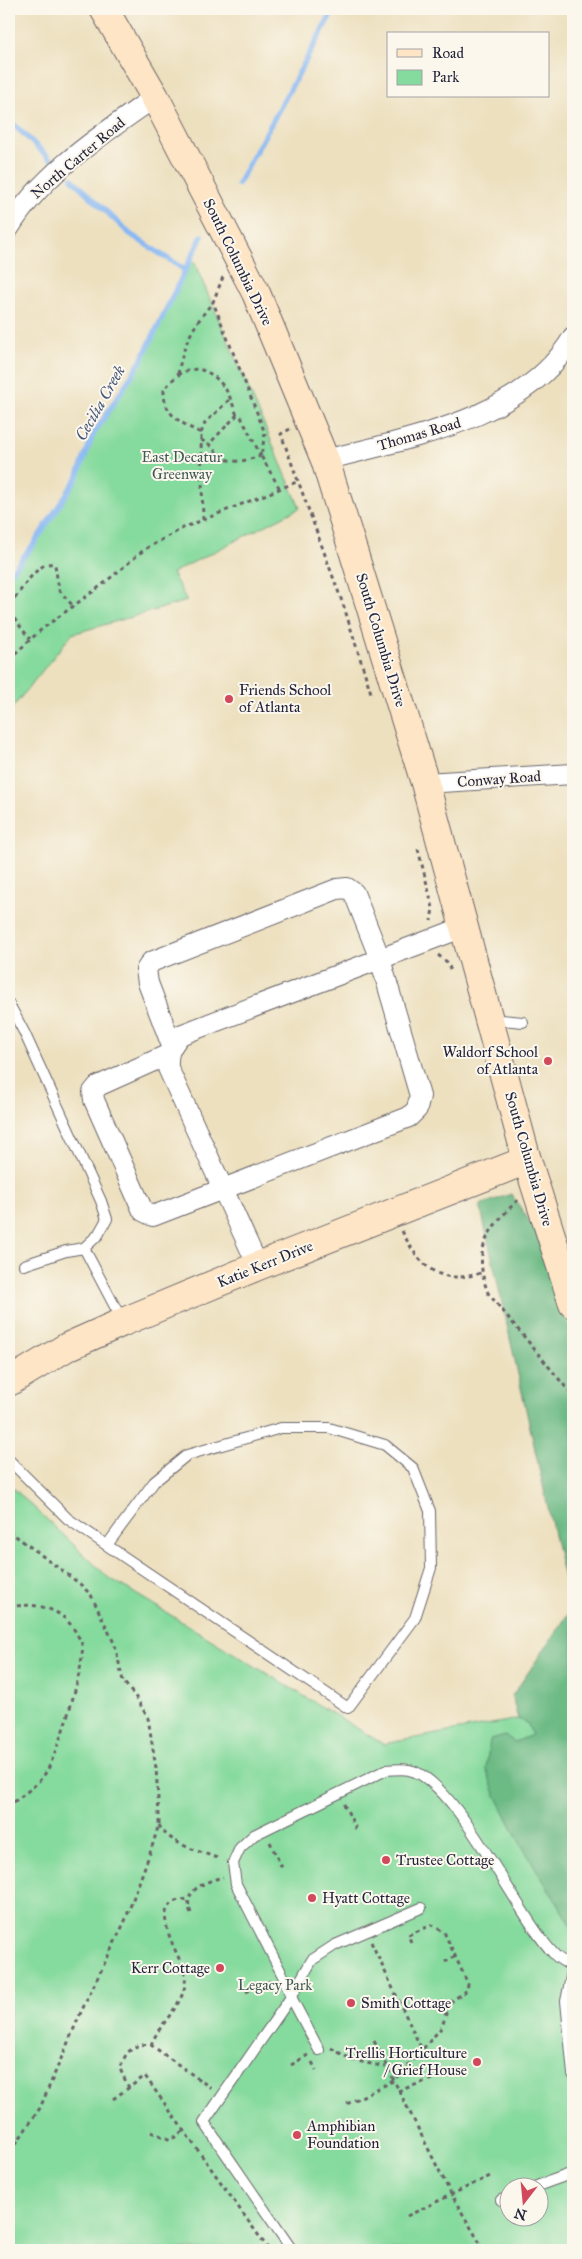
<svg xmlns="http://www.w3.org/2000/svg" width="582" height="2259" font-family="'IM FELL Great Primer',serif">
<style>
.green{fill:#85da9d;stroke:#547e6c;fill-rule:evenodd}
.forest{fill:#6cba84;stroke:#476e60}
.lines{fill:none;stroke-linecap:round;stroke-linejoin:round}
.stream{stroke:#87b8f3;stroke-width:5.5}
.lane-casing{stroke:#696469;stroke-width:12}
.street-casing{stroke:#696469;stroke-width:22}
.secondary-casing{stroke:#696469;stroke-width:30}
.path{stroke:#696469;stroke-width:3;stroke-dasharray:4 4;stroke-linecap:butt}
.lane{stroke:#fff;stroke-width:10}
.street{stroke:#fff;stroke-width:20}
.secondary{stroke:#fde5c5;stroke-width:28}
.poi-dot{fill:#d1495b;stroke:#fbf7ec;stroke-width:2}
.labels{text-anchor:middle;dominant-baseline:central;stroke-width:4;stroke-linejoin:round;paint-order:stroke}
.street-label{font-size:15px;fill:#22223b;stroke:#fbf7ec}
.park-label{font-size:15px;fill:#405958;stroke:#fbf7ec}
.poi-label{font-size:15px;fill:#22223b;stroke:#fbf7ec;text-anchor:start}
.water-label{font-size:16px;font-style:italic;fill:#45567b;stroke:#fbf7ec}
</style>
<rect width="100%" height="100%" fill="#fbf7ec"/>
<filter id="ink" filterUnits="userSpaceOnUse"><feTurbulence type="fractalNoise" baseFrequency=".02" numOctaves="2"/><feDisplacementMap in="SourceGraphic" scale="10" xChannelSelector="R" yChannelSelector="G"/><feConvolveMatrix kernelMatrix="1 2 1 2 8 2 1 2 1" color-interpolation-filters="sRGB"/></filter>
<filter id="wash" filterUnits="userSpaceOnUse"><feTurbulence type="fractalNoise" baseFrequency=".0096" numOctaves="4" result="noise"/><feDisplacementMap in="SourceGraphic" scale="20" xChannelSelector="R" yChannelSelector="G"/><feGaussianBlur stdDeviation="1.12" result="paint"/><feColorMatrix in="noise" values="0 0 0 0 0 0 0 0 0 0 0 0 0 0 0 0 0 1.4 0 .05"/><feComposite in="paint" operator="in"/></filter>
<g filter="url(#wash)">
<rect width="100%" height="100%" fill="#ede0bf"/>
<g class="green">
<path d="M 192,257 L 300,508 L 172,573 L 187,601 L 72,634 L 9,712 L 9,575 L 34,544 L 77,478 L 93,435 L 141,361 Z"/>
<path d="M 9,1484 L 108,1577 L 383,1744 L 573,1709 L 573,2250 L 9,2250 ZM 510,2186 L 540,2186 L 540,2216 L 510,2216 Z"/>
</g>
<path class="forest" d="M 511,1194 L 535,1229 L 567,1314 L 573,1351 L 573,1929 L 519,1841 L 493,1789 L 486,1769 L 490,1740 L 505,1736 L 515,1742 L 532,1735 L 528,1724 L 518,1719 L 512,1696 L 571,1610 L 480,1205 Z"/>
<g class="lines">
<g class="stream">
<path d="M 9,120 L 50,159"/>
<path d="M 72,179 L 130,234 L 185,270"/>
<path d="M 238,184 L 334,9"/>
<path d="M 9,575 L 34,544 L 77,478 L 93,435 L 141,361 L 202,236"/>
</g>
</g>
</g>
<g filter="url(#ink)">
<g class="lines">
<g class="lane-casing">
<g id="lane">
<path d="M 9,1004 L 24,1032 L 101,1201 L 107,1219 L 98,1235 L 84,1248 L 123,1322"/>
<path d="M 490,1019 L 523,1022"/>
<path d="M 24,1265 L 66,1251 L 84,1248"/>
<path d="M 9,1460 L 68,1519 L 348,1708 L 415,1618 L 431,1568 L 430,1511 L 413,1468 L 385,1445 L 329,1428 L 281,1428 L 187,1455 L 154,1482 L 107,1545"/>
<path d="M 573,1967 L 566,2001 L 573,2074"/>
<path d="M 319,2050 L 291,1997 L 284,1978 L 236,1884 L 233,1863 L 240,1848 L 254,1835 L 386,1770 C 393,1770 402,1768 409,1770 C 456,1779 517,1916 554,1954 C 559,1960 567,1963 573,1967"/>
<path d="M 537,2186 L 573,2173"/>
<path d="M 501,2200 L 510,2197"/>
<path d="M 292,2250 L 204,2122 L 291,1997 L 312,1960 L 335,1945 L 421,1908"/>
</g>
</g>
<g class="street-casing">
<g id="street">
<path d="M 9,228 C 43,172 103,134 155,97"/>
<path d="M 325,460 C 409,438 525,419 573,337"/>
<path d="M 425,783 L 573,774"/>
<path d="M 167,1055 L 98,1086 L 93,1092 L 94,1100 L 143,1211 L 153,1216 L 409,1117 L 417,1109 L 420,1096 L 380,959 L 354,893 L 347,888 L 337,889 L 151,962 L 146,970 L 148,983 L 172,1046"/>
<path d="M 258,1266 L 168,1068 C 167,1052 170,1048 180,1035 L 464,927"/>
</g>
</g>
<g class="secondary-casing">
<g id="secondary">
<path d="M 104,9 L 155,97 L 256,293 L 325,460 L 425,783 L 527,1160 L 573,1304"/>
<path d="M 9,1382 L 67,1347 L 123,1322 L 258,1266 L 527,1160"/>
</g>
</g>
<g class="path">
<path d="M 223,277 L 213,302 L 265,433 L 261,456 L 280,489"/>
<path d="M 178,374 C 184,342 193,326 213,302"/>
<path d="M 290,429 L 281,434 L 344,607 L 371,693"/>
<path d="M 201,433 L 205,423 L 230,399"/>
<path d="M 201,440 L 201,433 C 181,423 163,415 164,390 C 182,365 204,361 224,387 C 230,395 233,406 237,415"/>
<path d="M 261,456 L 241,417 L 237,415 L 209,444 C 227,466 236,463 261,456"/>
<path d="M 203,520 L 201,440 L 209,444"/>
<path d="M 9,603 L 13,601 C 21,590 41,557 55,565 L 59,590 L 73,606"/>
<path d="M 9,612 L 30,639"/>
<path d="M 9,659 L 42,629 L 102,585 L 145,549 L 185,527 L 299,481"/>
<path d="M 418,849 L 433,908 L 431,921"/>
<path d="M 438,955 L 447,962 L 451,971"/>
<path d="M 518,1200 C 487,1230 472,1250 488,1293 L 573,1396"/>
<path d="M 402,1231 C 420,1267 439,1286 481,1273"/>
<path d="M 9,1531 L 80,1584 L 91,1595 L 115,1645 L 123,1681 L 137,1699 L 148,1718 L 156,1768 L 159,1815 L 159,1824 L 151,1850 L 125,1921 L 81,2012 L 40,2108 L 9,2154"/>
<path d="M 9,1607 C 35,1602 61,1607 75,1631 C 77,1635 81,1640 82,1645 C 86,1665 58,1749 48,1769 C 39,1785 22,1795 9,1806"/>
<path d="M 344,1804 L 356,1829"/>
<path d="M 159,1825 C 168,1844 202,1852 220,1859"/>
<path d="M 270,1842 L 282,1868"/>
<path d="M 191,1913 C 181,1891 204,1882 223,1877"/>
<path d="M 371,1942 L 422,2050"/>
<path d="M 411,1942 L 408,1935 L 432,1925 L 444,1932 L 468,1984 L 467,1990 L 444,2007"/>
<path d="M 445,1962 L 456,1956"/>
<path d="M 246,1992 L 271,1981"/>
<path d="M 374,2041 L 451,2194 L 484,2250"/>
<path d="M 151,2045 C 159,2024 181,2008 185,1985 C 185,1982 186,1977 185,1974 C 182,1959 152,1916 173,1902 C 176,1900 183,1900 188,1899"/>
<path d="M 331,2048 L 352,2060 L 386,2067"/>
<path d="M 312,2062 L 316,2070"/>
<path d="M 291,2065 L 308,2055"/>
<path d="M 129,2088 L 120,2069 C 124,2054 133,2042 151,2045 L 211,2088"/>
<path d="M 398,2091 L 452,2072"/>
<path d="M 113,2099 L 145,2076 L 269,2250"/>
<path d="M 347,2104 L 393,2081 L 422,2050 L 442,2027 L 446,2014 L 441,2000"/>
<path d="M 151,2132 L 171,2140 L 184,2130"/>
<path d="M 407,2216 L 490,2176"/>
</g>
<use href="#lane" class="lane"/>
<use href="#street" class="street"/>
<use href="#secondary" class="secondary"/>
</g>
</g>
<g class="poi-dot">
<circle cx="229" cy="699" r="5"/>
<circle cx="548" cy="1061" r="5"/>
<circle cx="386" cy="1860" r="5"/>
<circle cx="312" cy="1898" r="5"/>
<circle cx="220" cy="1968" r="5"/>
<circle cx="351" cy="2003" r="5"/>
<circle cx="477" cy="2062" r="5"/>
<circle cx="297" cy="2135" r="5"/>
</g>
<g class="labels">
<g class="street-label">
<text transform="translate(78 158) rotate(-40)">North Carter Road</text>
<text transform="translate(238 262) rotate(64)">South Columbia Drive</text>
<text transform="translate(419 434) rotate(-16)">Thomas Road</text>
<text transform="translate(381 640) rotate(73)">South Columbia Drive</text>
<text transform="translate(499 779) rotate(-4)">Conway Road</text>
<text transform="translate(529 1159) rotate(74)">South Columbia Drive</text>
<text transform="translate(265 1264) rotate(-22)">Katie Kerr Drive</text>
</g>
<g class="park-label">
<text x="182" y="457">East Decatur<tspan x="182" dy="17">Greenway</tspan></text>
<text x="275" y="1985">Legacy Park</text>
</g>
<g class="poi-label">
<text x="239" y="690">Friends School<tspan x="239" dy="17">of Atlanta</tspan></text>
<text x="538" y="1052" text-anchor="end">Waldorf School<tspan x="538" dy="17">of Atlanta</tspan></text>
<text x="396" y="1860">Trustee Cottage</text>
<text x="322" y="1898">Hyatt Cottage</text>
<text x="210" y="1968" text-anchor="end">Kerr Cottage</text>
<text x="361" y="2003">Smith Cottage</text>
<text x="467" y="2053" text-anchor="end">Trellis Horticulture<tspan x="467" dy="17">/ Grief House</tspan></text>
<text x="307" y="2126">Amphibian<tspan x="307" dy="17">Foundation</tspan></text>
</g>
<g class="water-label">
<text transform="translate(100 403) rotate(-60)">Cecilia Creek</text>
</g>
</g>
<rect width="582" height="2259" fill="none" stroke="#fbf7ec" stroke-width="30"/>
<rect x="387" y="32" width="162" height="65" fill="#fbf7ec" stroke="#a4a2a5"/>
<rect x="397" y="49" width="25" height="8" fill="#fde5c5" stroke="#a4a2a5"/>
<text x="432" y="58" font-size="15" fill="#22223b">Road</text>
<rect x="397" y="70" width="25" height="15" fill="#85da9d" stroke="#a4a2a5"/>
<text x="432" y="82" font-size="15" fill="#22223b">Park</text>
<g transform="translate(524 2202) rotate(196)"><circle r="24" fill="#fbf7ec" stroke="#a4a2a5"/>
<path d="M0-4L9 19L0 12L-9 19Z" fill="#d1495b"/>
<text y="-8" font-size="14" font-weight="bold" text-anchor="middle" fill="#22223b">N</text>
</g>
</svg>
